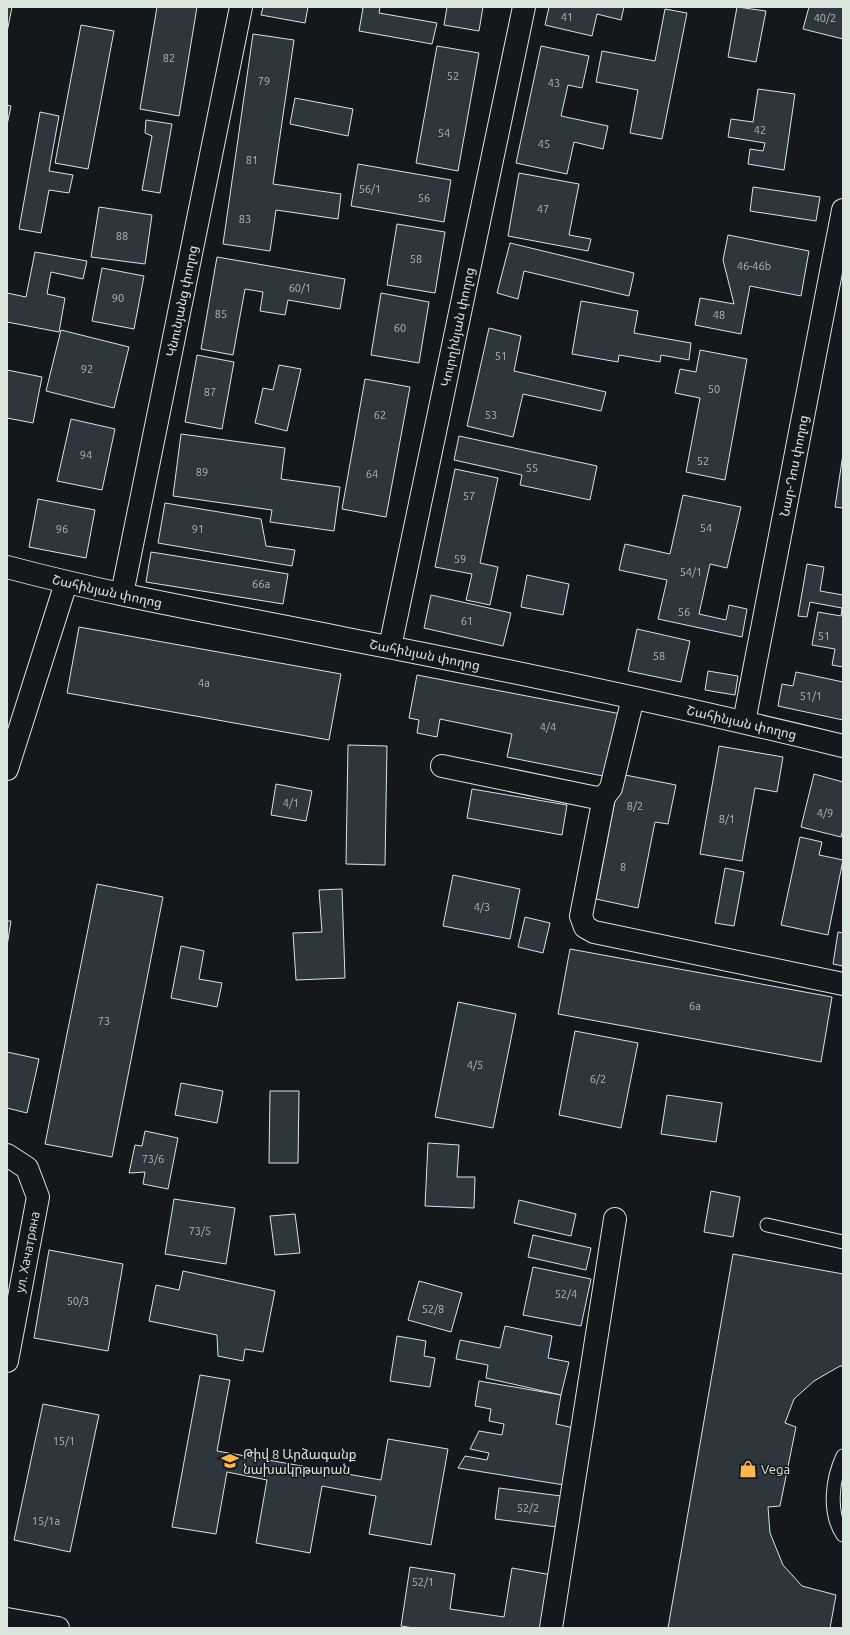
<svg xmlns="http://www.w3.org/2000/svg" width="850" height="1635" font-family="Ubuntu,'Noto Sans Armenian',sans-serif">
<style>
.building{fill:#2c363c;stroke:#d8e6dc}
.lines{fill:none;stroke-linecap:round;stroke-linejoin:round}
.lane-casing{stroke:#d8e6dc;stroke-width:15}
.street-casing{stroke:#d8e6dc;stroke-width:24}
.lane{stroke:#14181c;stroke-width:13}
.street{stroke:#14181c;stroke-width:22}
.labels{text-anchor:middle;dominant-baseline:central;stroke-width:3;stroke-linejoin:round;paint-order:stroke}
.number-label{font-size:11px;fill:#adbab4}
.street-label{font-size:13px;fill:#d8e6dc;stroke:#14181c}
.poi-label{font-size:13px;fill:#d8e6dc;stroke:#14181c;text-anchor:start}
</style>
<rect width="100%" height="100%" fill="#14181c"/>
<g class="building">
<path d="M 7,7 L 12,7 L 7,32 Z"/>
<path d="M 157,7 L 197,7 L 179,116 L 140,109 Z"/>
<path d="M 263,7 L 308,7 L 305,23 L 261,15 Z"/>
<path d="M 357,7 L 380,7 L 379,13 L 437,23 L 432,44 L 359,31 L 363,8 Z"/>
<path d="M 447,7 L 483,7 L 479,31 L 444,25 Z"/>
<path d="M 549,7 L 624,7 L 621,20 L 597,14 L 592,36 L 545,25 Z"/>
<path d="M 737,7 L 766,11 L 756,62 L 728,57 Z"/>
<path d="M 809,7 L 843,7 L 843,39 L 803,29 Z"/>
<path d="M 665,9 L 687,13 L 662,139 L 630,133 L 638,90 L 596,82 L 602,51 L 655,61 Z"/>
<path d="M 81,25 L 114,31 L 88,169 L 55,163 Z"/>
<path d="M 253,34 L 294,40 L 273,184 L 341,194 L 338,219 L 276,210 L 270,251 L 223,244 Z"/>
<path d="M 437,46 L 479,53 L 458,171 L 416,163 Z"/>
<path d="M 541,46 L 589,56 L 582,88 L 568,85 L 561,116 L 608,126 L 603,149 L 574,142 L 567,174 L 516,163 Z"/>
<path d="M 758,89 L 795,94 L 784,170 L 748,164 L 750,149 L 763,151 L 765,143 L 728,137 L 731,119 L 753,122 Z"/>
<path d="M 295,98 L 353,109 L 348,136 L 290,124 Z"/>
<path d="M 7,105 L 11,106 L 7,125 Z"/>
<path d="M 40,112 L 59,116 L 49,171 L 73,175 L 69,193 L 49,190 L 41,233 L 19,229 Z"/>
<path d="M 146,120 L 172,124 L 160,193 L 142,190 L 152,136 L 145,133 Z"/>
<path d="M 358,164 L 451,180 L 444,222 L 351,206 Z"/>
<path d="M 519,173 L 579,184 L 569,235 L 591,239 L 588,251 L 508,236 Z"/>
<path d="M 753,187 L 820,197 L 816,221 L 750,211 Z"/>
<path d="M 99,207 L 152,215 L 145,264 L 91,257 Z"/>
<path d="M 397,224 L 445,232 L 435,293 L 387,285 Z"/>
<path d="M 728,235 L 809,251 L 801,296 L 750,286 L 741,334 L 695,325 L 700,298 L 734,304 L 723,260 Z"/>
<path d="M 510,243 L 634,273 L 629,296 L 524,271 L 518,299 L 497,293 Z"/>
<path d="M 35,252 L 87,261 L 83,279 L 51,272 L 47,294 L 65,298 L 59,332 L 7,322 L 7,293 L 26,297 Z"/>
<path d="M 217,257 L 345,279 L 340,309 L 288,300 L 285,315 L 260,311 L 263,292 L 245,289 L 233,355 L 201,349 Z"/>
<path d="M 102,268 L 144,276 L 134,329 L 92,321 Z"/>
<path d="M 381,293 L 429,302 L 419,363 L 371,355 Z"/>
<path d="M 581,301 L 638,311 L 634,333 L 691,343 L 689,360 L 661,355 L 660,362 L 619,355 L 618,362 L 572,354 Z"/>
<path d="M 489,328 L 521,336 L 514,371 L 606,392 L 601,411 L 523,394 L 513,437 L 467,426 Z"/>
<path d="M 61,330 L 129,347 L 114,408 L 46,391 Z"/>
<path d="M 700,350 L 747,359 L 725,480 L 686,472 L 700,398 L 675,393 L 680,369 L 696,372 Z"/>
<path d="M 197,355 L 234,362 L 222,429 L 185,422 Z"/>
<path d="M 279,365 L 301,369 L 287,431 L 255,423 L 263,388 L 273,390 Z"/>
<path d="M 7,370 L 42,377 L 33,423 L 7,418 Z"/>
<path d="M 365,379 L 410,387 L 386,517 L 342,509 Z"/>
<path d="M 71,419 L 115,429 L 102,490 L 57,481 Z"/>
<path d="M 181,434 L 285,448 L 281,479 L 340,487 L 334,531 L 270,522 L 272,510 L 173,496 Z"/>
<path d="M 459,436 L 597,466 L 590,500 L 520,485 L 522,475 L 454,460 Z"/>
<path d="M 843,454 L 843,508 L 835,507 Z"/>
<path d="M 455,469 L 498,478 L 480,563 L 498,567 L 490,605 L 466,600 L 472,574 L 435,567 Z"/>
<path d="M 683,495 L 741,507 L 727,568 L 710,564 L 699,614 L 726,620 L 729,605 L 747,609 L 742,637 L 658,619 L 667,580 L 619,570 L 625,544 L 670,554 Z"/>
<path d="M 38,499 L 95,510 L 86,558 L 29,547 Z"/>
<path d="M 165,503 L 261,519 L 266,546 L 295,550 L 292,566 L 158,543 Z"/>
<path d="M 151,552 L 288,574 L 283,604 L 146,582 Z"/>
<path d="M 807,564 L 824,567 L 820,591 L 843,595 L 843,667 L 832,665 L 835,649 L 812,645 L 818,612 L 841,616 L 842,608 L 810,602 L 807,617 L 798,616 Z"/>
<path d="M 527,575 L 569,584 L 563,615 L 521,607 Z"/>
<path d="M 431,595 L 511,613 L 503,646 L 424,628 Z"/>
<path d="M 79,627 L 341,674 L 329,740 L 67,693 Z"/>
<path d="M 637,629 L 690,641 L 681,682 L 628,671 Z"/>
<path d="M 708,671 L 738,676 L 735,695 L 705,690 Z"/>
<path d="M 796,672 L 843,682 L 843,720 L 778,706 L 782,684 L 793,686 Z"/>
<path d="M 417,675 L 621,714 L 608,777 L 507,757 L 512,734 L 440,719 L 437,737 L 417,733 L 419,720 L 409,718 Z"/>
<path d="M 348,745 L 387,746 L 385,865 L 346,864 Z"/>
<path d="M 719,746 L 783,757 L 777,792 L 755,788 L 742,861 L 700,854 Z"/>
<path d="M 620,774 L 676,785 L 668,824 L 655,822 L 638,908 L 596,899 Z"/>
<path d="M 814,774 L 843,782 L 843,830 L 841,837 L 801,827 Z"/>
<path d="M 276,784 L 312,791 L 306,821 L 271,815 Z"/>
<path d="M 472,789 L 567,805 L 562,835 L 467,818 Z"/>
<path d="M 800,837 L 822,842 L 819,855 L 843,860 L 828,935 L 781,925 Z"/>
<path d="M 725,868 L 744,872 L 734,926 L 715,923 Z"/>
<path d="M 453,875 L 520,889 L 510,939 L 443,926 Z"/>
<path d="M 97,884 L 163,897 L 112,1157 L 45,1144 Z"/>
<path d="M 342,889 L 345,978 L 296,980 L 293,933 L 322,932 L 319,890 Z"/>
<path d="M 525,917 L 550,923 L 543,953 L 518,947 Z"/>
<path d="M 7,921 L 11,921 L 7,946 Z"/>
<path d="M 838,932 L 843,933 L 843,966 L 833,964 Z"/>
<path d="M 181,946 L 204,951 L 199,979 L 222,983 L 217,1007 L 171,998 Z"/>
<path d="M 570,949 L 832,997 L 821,1062 L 558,1014 Z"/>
<path d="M 458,1002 L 516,1014 L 493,1128 L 435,1117 Z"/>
<path d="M 575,1031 L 638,1043 L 621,1128 L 559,1115 Z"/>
<path d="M 7,1052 L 39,1059 L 27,1113 L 7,1108 Z"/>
<path d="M 181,1083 L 223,1091 L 217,1123 L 175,1115 Z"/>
<path d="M 270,1091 L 299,1091 L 298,1163 L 269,1163 Z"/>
<path d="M 667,1095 L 722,1103 L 716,1142 L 661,1134 Z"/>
<path d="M 145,1131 L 178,1138 L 168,1189 L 143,1184 L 145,1172 L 129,1173 L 135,1145 L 142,1146 Z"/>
<path d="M 428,1143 L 459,1145 L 457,1177 L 475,1177 L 474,1208 L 425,1206 Z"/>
<path d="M 711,1191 L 740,1197 L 733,1237 L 704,1232 Z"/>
<path d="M 174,1199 L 235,1208 L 226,1264 L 165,1254 Z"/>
<path d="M 519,1200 L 576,1214 L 571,1236 L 514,1223 Z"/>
<path d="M 295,1214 L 300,1253 L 275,1255 L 270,1216 Z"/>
<path d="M 533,1235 L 591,1248 L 586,1270 L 528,1257 Z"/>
<path d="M 49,1250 L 123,1264 L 108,1351 L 34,1338 Z"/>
<path d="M 733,1254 L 843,1274 L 843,1366 L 840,1366 L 814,1381 L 794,1399 L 785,1423 L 796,1427 L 780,1506 L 768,1507 L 770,1533 L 783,1565 L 802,1586 L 836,1595 L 830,1628 L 668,1628 Z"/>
<path d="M 533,1267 L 591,1279 L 581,1326 L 523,1315 Z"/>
<path d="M 183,1271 L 275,1291 L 263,1352 L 245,1349 L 243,1361 L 218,1356 L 217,1335 L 149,1321 L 156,1285 L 179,1290 Z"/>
<path d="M 419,1281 L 462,1293 L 451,1332 L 408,1320 Z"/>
<path d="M 505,1326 L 552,1336 L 548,1358 L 569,1362 L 561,1395 L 486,1378 L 488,1365 L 456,1359 L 460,1340 L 500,1348 Z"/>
<path d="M 397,1336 L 426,1341 L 424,1356 L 435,1358 L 430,1387 L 390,1381 Z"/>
<path d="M 200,1375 L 230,1380 L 217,1451 L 381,1480 L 388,1439 L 448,1449 L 431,1545 L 369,1534 L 376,1496 L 322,1486 L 310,1553 L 256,1543 L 267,1480 L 227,1472 L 216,1534 L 172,1527 Z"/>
<path d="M 479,1381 L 561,1395 L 556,1424 L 574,1428 L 564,1485 L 458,1468 L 465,1456 L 487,1460 L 489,1453 L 470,1449 L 479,1431 L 502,1435 L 504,1424 L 489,1421 L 491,1409 L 475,1406 Z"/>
<path d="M 43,1404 L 99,1415 L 70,1552 L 14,1540 Z"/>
<path d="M 499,1488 L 561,1496 L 557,1527 L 495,1519 Z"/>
<path d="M 410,1567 L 455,1574 L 450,1609 L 504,1617 L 512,1568 L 552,1575 L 544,1628 L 414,1628 L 401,1626 Z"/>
</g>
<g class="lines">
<g class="lane-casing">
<g id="lane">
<path d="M 767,1225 L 843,1242"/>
<path d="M 843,1456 C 832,1479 828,1513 843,1535"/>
</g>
</g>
<g class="street-casing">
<g id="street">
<path id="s1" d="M 7,567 C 119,597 234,616 347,639 C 513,671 679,706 843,746"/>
<path id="s2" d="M 122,594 L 241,7"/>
<path id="s3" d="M 390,647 L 524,7"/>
<path id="s4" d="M 744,722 L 843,210"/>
<path d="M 442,766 L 597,798 L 604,797 L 611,788 L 633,698"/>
<path d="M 7,769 L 66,583"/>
<path d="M 604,797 L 581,916 L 585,927 L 594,932 L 843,984"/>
<path d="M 7,1155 L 27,1168 L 38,1197 L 7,1361"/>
<path d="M 7,1619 L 58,1628"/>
<path d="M 551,1628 L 615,1219"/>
</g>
</g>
<use href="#lane" class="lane"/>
<use href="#street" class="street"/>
</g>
<defs>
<g id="school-bare" transform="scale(1.38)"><path d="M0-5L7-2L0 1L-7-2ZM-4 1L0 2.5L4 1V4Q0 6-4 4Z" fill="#ffb74d" stroke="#14181c" stroke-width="2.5" paint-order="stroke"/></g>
<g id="shop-bare" transform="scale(1.38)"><path d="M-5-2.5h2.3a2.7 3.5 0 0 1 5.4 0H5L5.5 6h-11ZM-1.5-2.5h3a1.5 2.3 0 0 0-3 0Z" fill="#ffb74d" stroke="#14181c" stroke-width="2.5" paint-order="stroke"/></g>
</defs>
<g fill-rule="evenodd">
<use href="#school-bare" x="230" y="1461"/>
<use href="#shop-bare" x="748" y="1469"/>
</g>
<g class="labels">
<g class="number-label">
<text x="567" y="17">41</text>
<text x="825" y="18">40/2</text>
<text x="169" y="58">82</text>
<text x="453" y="76">52</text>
<text x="264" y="81">79</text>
<text x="554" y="83">43</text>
<text x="760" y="130">42</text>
<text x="444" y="133">54</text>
<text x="544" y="144">45</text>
<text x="252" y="160">81</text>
<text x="370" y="189">56/1</text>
<text x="424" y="198">56</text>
<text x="543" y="209">47</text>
<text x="245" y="219">83</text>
<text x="122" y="236">88</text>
<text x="416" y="259">58</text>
<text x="754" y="266">46-46b</text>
<text x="300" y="288">60/1</text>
<text x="118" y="298">90</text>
<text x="221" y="314">85</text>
<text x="719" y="315">48</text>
<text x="400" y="328">60</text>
<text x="501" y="356">51</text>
<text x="87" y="369">92</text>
<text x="714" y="389">50</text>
<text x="210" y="392">87</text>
<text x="380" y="415">62</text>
<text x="491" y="415">53</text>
<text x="86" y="455">94</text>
<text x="703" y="461">52</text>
<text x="532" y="468">55</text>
<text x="202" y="472">89</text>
<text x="372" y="474">64</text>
<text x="469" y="496">57</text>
<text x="706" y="528">54</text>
<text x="62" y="529">96</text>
<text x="198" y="529">91</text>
<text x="460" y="559">59</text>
<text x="691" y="572">54/1</text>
<text x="261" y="584">66a</text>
<text x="684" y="612">56</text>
<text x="467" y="621">61</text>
<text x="824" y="636">51</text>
<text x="659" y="656">58</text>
<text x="204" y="683">4a</text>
<text x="811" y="696">51/1</text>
<text x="548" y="727">4/4</text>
<text x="291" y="803">4/1</text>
<text x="635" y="806">8/2</text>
<text x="825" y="813">4/9</text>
<text x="727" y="819">8/1</text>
<text x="623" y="867">8</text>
<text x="482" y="907">4/3</text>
<text x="695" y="1006">6a</text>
<text x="104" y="1021">73</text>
<text x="475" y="1065">4/5</text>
<text x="598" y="1079">6/2</text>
<text x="153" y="1159">73/6</text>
<text x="200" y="1231">73/5</text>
<text x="566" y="1294">52/4</text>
<text x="78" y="1301">50/3</text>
<text x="433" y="1309">52/8</text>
<text x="64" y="1441">15/1</text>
<text x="528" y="1508">52/2</text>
<text x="46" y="1521">15/1a</text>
<text x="423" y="1582">52/1</text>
</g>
<g class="street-label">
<text stroke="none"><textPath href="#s2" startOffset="299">Կնունյանց փողոց</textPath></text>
<text stroke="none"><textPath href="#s3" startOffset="327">Կուրղինյան փողոց</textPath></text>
<text stroke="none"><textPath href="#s4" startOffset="261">Նար-Դոս փողոց</textPath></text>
<text stroke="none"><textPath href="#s1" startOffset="103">Շահինյան փողոց</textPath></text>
<text stroke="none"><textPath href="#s1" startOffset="427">Շահինյան փողոց</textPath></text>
<text stroke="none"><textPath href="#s1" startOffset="751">Շահինյան փողոց</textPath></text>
<text transform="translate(27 1252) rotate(-79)">ул. Хачатряна</text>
</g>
<g class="poi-label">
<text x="243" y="1454">Թիվ 8 Արձագանք<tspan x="243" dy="15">նախակրթարան</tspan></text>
<text x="761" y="1469">Vega</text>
</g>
</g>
<rect width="850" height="1635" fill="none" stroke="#d8e6dc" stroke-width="16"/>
</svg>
